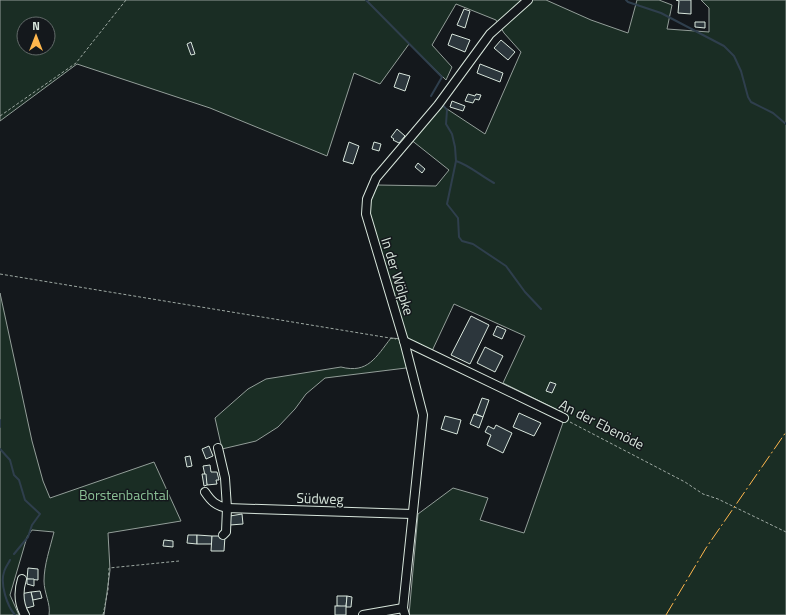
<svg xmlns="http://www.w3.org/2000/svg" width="786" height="615" font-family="'Titillium Web',sans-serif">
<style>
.green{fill:#1a2d24;stroke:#939e99;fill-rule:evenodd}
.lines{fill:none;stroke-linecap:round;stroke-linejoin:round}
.stream{stroke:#2f3f4d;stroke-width:2}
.building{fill:#2c363c;stroke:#d8e6dc}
.minor-casing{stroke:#d8e6dc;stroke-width:10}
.path{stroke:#9da8a2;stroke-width:1;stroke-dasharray:3 2;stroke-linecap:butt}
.minor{stroke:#14181c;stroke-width:8}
.power{stroke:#ffb74d;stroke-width:1;stroke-dasharray:14 3 2 3;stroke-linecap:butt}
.labels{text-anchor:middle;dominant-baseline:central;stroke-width:3;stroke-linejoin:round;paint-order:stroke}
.street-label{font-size:14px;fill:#d8e6dc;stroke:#14181c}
.park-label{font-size:14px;fill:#8ac095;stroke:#14181c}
</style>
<rect width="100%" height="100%" fill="#14181c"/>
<g class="green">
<path d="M 0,0 L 546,0 L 591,20 L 628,33 L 637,0 L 659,0 L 672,5 L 667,29 L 709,32 L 709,8 L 701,0 L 786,0 L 786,615 L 409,615 L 418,514 L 453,488 L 488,498 L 480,520 L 524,533 L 566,414 L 503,383 L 525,336 L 454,304 L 432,351 L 406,340 L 414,367 L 325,378 L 306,394 L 295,409 L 278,427 L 256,441 L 222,449 L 215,418 L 248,389 L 266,379 L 341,367 C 368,374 376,357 391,338 L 402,339 L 363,214 L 377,185 L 436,186 L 449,170 L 410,139 L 441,105 L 485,134 L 521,52 L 504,33 L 496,20 L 456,4 L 432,45 L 452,67 L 446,80 L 409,44 L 380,84 L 354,73 L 327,156 L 210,108 L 77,64 L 0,121 ZM 24,24 L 48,24 L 48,48 L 24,48 Z"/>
<path d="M 0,293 L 32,441 L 43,481 L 50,498 L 154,462 L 181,521 L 108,533 L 110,570 L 104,615 L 49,615 C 51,604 44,593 44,581 C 44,565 50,548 54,532 L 32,530 L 27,537 L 10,595 L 19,615 L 0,615 Z"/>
</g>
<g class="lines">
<g class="stream">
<path d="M 366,0 L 442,77 L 431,96"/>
<path d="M 626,0 L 628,2 L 661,13 L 724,46 L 734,56 L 741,71 L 748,97 L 751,102 L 773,113 L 786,124"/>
<path d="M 443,105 L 447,110 L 446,124 L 452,134 L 455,147 L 456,161 L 447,204 L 458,218 L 459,237 L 462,241 L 473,244 L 506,266 L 525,292 L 541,309"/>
<path d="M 456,161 C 469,165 481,176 494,183"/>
<path d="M 0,420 L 0,427"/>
<path d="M 0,449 L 10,460 L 14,475 L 19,480 L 25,500 L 40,514 L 32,525 L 28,537 L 14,554"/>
<path d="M 10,560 C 8,564 5,568 4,572 C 0,584 7,606 15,615"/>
</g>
</g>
<g class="building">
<path d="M 676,0 L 691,0 L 691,14 L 678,13 L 679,1 Z"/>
<path d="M 464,9 L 470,11 L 465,28 L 457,25 Z"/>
<path d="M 695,22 L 705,22 L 705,28 L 695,27 Z"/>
<path d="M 452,34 L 470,40 L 465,52 L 448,45 Z"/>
<path d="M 501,40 L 515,52 L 508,60 L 494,48 Z"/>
<path d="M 191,42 L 195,54 L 191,55 L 187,44 Z"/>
<path d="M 480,64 L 503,73 L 500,82 L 477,73 Z"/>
<path d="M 399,73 L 410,76 L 405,91 L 394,87 Z"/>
<path d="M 468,94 L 475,96 L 476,94 L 481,95 L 479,100 L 475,99 L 473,103 L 465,101 Z"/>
<path d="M 452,101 L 465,106 L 463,111 L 450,107 Z"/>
<path d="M 397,129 L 405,136 L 399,143 L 393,140 L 394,139 L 391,137 Z"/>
<path d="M 349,142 L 359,146 L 353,164 L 343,161 Z"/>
<path d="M 374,142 L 381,144 L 379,151 L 372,149 Z"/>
<path d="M 418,163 L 425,169 L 422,173 L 415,167 Z"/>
<path d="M 471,316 L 489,325 L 470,364 L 451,355 Z"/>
<path d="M 497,326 L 506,330 L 502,339 L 493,335 Z"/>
<path d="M 485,347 L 503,356 L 495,372 L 477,363 Z"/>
<path d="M 550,382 L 556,384 L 552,393 L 546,391 Z"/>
<path d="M 482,398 L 489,400 L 483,417 L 476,414 Z"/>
<path d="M 519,413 L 541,423 L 534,436 L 513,427 Z"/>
<path d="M 474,414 L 483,417 L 479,428 L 470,424 Z"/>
<path d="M 445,416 L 461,420 L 457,434 L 441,429 Z"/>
<path d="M 496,425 L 512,433 L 503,453 L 487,445 L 491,435 L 485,432 L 488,426 L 494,429 Z"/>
<path d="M 209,446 L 213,456 L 206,459 L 202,449 Z"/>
<path d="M 190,456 L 192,466 L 187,467 L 185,457 Z"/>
<path d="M 210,465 L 211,472 L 217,472 L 219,480 L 216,480 L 217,484 L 207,485 L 203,466 Z"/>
<path d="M 202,474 L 206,474 L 207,485 L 204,486 Z"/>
<path d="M 242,514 L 243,524 L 230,525 L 230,516 Z"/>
<path d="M 188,535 L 197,535 L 197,544 L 187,543 Z"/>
<path d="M 197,535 L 212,536 L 212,544 L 197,544 Z"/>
<path d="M 212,536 L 225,536 L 224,551 L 211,551 Z"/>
<path d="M 164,540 L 173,541 L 173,547 L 163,546 Z"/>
<path d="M 28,568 L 38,569 L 38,580 L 27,579 Z"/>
<path d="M 27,579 L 34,579 L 34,586 L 27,584 Z"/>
<path d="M 40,591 L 42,598 L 33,600 L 31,592 Z"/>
<path d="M 31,592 L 34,606 L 23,609 L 20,594 Z"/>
<path d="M 337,596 L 347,596 L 346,607 L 337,606 Z"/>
<path d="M 347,596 L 352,597 L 351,607 L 346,607 Z"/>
<rect x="335" y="606" width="11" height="9"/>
</g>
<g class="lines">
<g class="minor-casing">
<g id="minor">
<path d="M 404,341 L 564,418"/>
<path d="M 205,492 C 211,501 216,506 227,508 L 225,478 L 218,448"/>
<path d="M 223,535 L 226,532 L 227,508 L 412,514"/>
<path d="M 22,579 C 18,592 18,603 25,615"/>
<path d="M 363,615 L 403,608"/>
<path d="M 405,615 L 403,608 L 423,415 L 404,341 L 366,214 L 367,199 L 376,178 L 438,105 L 490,34 L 528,0"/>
</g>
</g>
<g class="path">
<path d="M 0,116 L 76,63 L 126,0"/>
<path d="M 0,274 L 396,339"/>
<path d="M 570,422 L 685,482 L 703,494 L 718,499 L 786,532"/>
<path d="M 103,615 L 108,590 L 109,568 L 179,561"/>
</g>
<use href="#minor" class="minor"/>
<path class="power" d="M 666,615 L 706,548 L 786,432"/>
</g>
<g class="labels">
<g class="street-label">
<text transform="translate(398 276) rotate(73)">In der Wölpke</text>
<text transform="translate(602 424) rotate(27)">An der Ebenöde</text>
<text transform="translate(320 498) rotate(2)">Südweg</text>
</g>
<g class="park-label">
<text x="124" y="494">Borstenbachtal</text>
</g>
</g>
<g transform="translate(36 36)"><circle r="19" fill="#14181c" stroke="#626a69"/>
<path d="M0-3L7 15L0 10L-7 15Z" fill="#ffb74d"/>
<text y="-6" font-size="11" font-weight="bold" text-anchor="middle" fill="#d8e6dc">N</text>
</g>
</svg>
